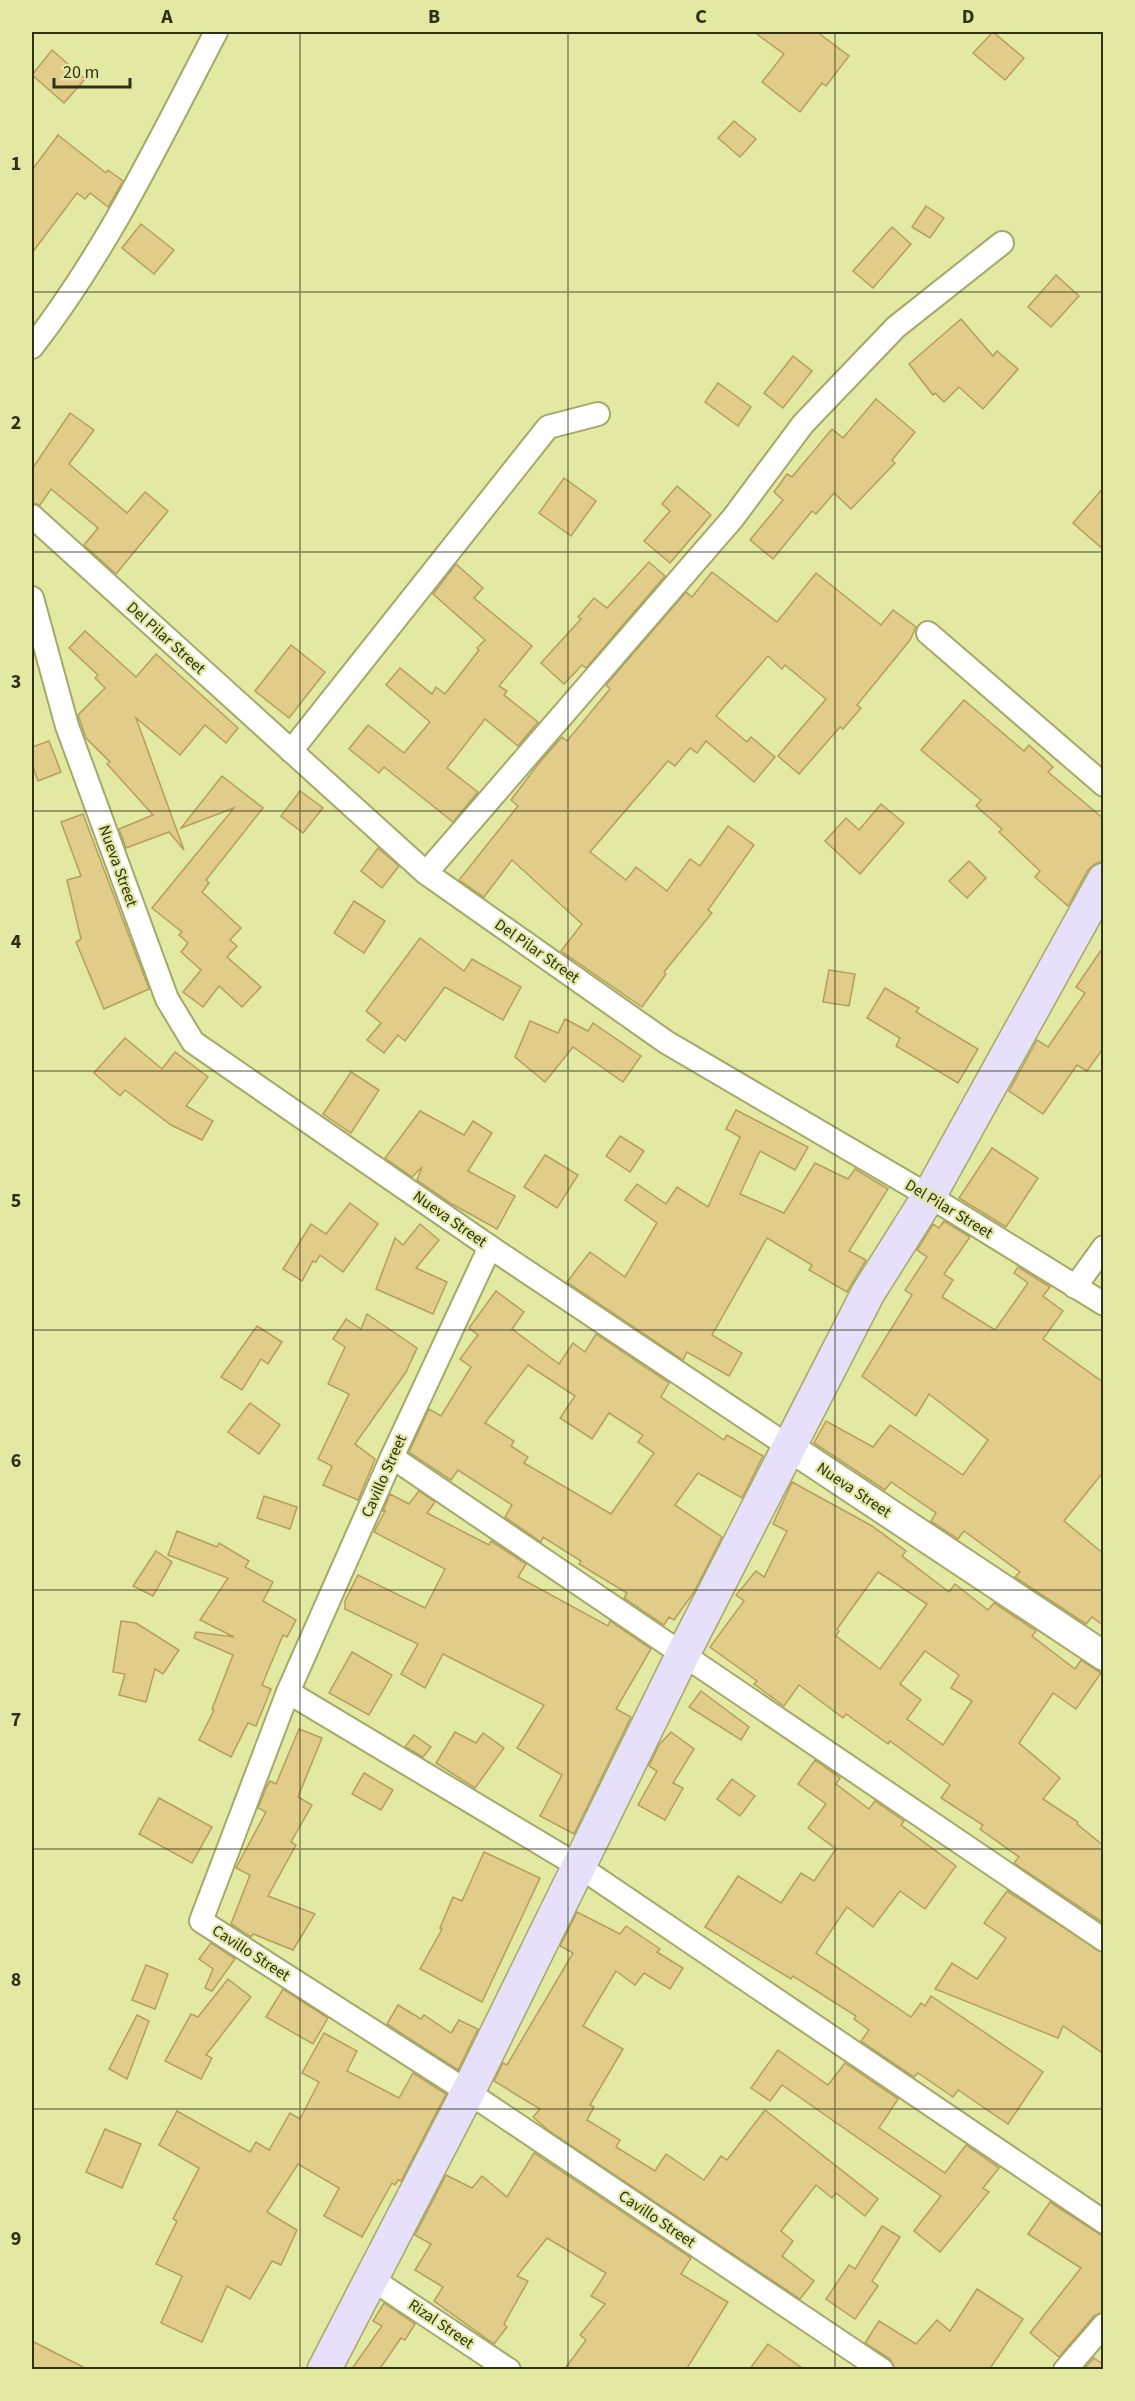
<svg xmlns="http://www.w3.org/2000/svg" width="1135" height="2401" font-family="'Source Sans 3',sans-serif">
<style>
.building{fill:#e2cc89;stroke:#b49f5d;stroke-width:1.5;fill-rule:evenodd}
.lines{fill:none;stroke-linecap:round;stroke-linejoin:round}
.minor-casing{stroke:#a5a967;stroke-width:26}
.tertiary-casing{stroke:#a5a967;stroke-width:32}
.secondary-casing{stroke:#a5a967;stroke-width:36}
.minor{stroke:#fff;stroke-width:22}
.tertiary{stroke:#fff;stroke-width:28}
.secondary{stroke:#e6e0fb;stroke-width:33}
.grid{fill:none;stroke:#2f3015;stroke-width:1.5;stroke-opacity:0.55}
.labels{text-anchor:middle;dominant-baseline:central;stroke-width:4.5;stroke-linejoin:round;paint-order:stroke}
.street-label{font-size:16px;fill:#2f3015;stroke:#e3e8a3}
.neatline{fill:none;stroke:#2f3015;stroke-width:2}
.grid-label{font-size:20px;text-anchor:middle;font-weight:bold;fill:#2f3015}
</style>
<rect width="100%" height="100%" fill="#e3e8a3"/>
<g class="building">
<path d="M 754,32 L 817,32 L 849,56 L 826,86 L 822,83 L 800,112 L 762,82 L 784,54 Z"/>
<path d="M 993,32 L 1024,58 L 1005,80 L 973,53 Z"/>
<path d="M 52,50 L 85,79 L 64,103 L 32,75 Z"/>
<path d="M 734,121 L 756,139 L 740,157 L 718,138 Z"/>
<path d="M 58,135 L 106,173 L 108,170 L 123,181 L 108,207 L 90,193 L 85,199 L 77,193 L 32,253 L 32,170 Z"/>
<path d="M 926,206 L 944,218 L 930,238 L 912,227 Z"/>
<path d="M 141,224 L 174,250 L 154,274 L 122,248 Z"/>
<path d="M 892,227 L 911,244 L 873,288 L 853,271 Z"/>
<path d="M 1056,275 L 1079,296 L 1051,327 L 1028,307 Z"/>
<path d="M 961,319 L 993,356 L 997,351 L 1018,369 L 983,409 L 959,387 L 944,402 L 935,393 L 933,395 L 909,364 Z"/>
<path d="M 793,356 L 812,371 L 783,408 L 764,393 Z"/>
<path d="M 718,383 L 751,407 L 738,426 L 705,402 Z"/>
<path d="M 876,399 L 915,432 L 892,460 L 895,463 L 851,509 L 834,493 L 816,514 L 812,511 L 773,559 L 750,540 L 783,500 L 774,492 L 787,474 L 792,477 L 832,429 L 843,438 Z"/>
<path d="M 70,413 L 94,430 L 69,464 L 127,513 L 145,492 L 168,511 L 116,574 L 84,545 L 98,528 L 51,489 L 40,505 L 32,503 L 32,469 Z"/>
<path d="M 564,478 L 596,501 L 571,536 L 539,513 Z"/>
<path d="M 677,486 L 711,515 L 670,563 L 644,541 L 670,511 L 662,504 Z"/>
<path d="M 1104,487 L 1104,550 L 1073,523 Z"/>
<path d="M 649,562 L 665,576 L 586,668 L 582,665 L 564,684 L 541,663 L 581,619 L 578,617 L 594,598 L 607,608 Z"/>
<path d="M 456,564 L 483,588 L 474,598 L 532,646 L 499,686 L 507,691 L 504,695 L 538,722 L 518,746 L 485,719 L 447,768 L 478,792 L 453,822 L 384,767 L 379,773 L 349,749 L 368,725 L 404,753 L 430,722 L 386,685 L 400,668 L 432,694 L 436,687 L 445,694 L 479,650 L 477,648 L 485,640 L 433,594 Z"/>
<path d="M 712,572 L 777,622 L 816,573 L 881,625 L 893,610 L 916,627 L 910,640 L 857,705 L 861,708 L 843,729 L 840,727 L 799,774 L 778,756 L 826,699 L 785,665 L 782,669 L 768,656 L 716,716 L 747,742 L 751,737 L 775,757 L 754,782 L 706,741 L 697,753 L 690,748 L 675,766 L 668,761 L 590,852 L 626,880 L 636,867 L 667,891 L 690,859 L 700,866 L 728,826 L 754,845 L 708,910 L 712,913 L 664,972 L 666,974 L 642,1007 L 561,951 L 582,924 L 512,860 L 484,897 L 459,880 L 518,806 L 511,800 L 539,763 L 562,737 L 567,741 L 610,689 L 606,685 L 686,592 L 692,597 Z"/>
<path d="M 85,631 L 136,677 L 156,654 L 238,728 L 226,743 L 205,725 L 180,755 L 136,718 L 184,850 L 169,832 L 126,848 L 119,829 L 153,815 L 107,764 L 110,762 L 86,738 L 78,715 L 105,688 L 95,678 L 98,675 L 69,648 Z"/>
<path d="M 291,645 L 325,672 L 289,718 L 255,691 Z"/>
<path d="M 964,700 L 1024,751 L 1029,745 L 1053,767 L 1048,772 L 1104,819 L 1104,861 L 1095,864 L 1088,870 L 1068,906 L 1035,877 L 1040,871 L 999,832 L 1002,829 L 976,806 L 981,800 L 921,750 Z"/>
<path d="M 49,741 L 61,772 L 38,781 L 32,764 L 32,747 Z"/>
<path d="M 222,776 L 263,808 L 206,880 L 209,883 L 202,892 L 241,928 L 230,940 L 237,946 L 227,957 L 261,987 L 242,1007 L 219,986 L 203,1007 L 183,992 L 201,970 L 181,952 L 188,943 L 179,935 L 182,932 L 152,908 L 234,808 L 181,828 Z"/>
<path d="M 300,791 L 323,808 L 303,833 L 281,816 Z"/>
<path d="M 881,804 L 904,823 L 860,874 L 825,841 L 846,818 L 859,830 Z"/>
<path d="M 83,814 L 149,989 L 104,1009 L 76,942 L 81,939 L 67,880 L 81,876 L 61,822 Z"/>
<path d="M 378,848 L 399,866 L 382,888 L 361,871 Z"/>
<path d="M 969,861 L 986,878 L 967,898 L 949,881 Z"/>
<path d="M 354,901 L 385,921 L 364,953 L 334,933 Z"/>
<path d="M 420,938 L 464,971 L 472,959 L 521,987 L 503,1020 L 445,987 L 405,1041 L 398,1035 L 384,1053 L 367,1040 L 381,1023 L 366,1011 Z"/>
<path d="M 1104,946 L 1104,1047 L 1087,1071 L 1077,1065 L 1043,1114 L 1009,1091 L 1037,1040 L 1048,1047 L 1085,993 L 1076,987 Z"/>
<path d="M 829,970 L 855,974 L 849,1006 L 823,1002 Z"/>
<path d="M 885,988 L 919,1008 L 916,1012 L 978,1049 L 958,1083 L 896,1046 L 900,1038 L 867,1018 Z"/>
<path d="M 565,1019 L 588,1031 L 593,1023 L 641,1056 L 623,1082 L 573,1047 L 545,1082 L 515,1057 L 530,1021 L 558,1033 Z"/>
<path d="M 125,1038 L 162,1069 L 175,1052 L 208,1077 L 186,1106 L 213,1121 L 202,1140 L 171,1125 L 125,1090 L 120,1096 L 94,1073 Z"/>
<path d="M 351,1072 L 379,1090 L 351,1133 L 323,1114 Z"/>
<path d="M 736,1110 L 808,1147 L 795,1170 L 760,1151 L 740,1194 L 784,1213 L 815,1163 L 848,1179 L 855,1169 L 888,1189 L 849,1251 L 866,1260 L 847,1292 L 809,1270 L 812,1265 L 767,1238 L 712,1335 L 742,1353 L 729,1376 L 687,1352 L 683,1360 L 567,1282 L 590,1252 L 625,1277 L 657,1223 L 625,1200 L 637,1184 L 666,1204 L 677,1187 L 708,1207 L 740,1137 L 726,1129 Z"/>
<path d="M 420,1111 L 464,1135 L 473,1121 L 492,1133 L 468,1171 L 515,1196 L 497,1229 L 452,1204 L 417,1180 L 422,1167 L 412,1177 L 385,1158 Z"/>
<path d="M 620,1136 L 644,1151 L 630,1172 L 606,1156 Z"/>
<path d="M 992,1148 L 1038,1178 L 1006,1227 L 959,1198 Z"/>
<path d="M 545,1155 L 578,1175 L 557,1208 L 524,1187 Z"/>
<path d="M 350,1203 L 378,1224 L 343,1272 L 320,1255 L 316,1262 L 313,1261 L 302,1281 L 283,1269 L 311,1224 L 326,1234 Z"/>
<path d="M 944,1221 L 970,1237 L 944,1274 L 953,1280 L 942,1297 L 995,1330 L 1028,1283 L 1014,1273 L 1018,1267 L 1050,1287 L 1043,1296 L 1063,1311 L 1043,1339 L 1104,1383 L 1104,1471 L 1064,1521 L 1104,1554 L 1104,1626 L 1092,1617 L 1086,1624 L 1015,1577 L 1020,1572 L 964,1531 L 958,1539 L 931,1521 L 936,1513 L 891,1482 L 885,1490 L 814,1443 L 826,1421 L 873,1447 L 890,1425 L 963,1475 L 988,1440 L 929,1394 L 916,1416 L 862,1376 L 912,1295 L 905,1290 L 927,1257 L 917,1250 L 933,1224 L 939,1228 Z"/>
<path d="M 420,1224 L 439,1240 L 416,1268 L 447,1282 L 433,1314 L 376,1289 L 395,1238 L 403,1245 Z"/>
<path d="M 496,1291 L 524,1312 L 512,1329 L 559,1364 L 573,1343 L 585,1352 L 596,1334 L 669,1383 L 661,1397 L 724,1440 L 727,1435 L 763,1456 L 742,1498 L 698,1473 L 675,1505 L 722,1537 L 694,1592 L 674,1620 L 669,1617 L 664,1625 L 624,1598 L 627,1593 L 579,1564 L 581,1561 L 543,1537 L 541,1542 L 505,1517 L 512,1505 L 458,1470 L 451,1480 L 409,1452 L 429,1409 L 441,1416 L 471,1367 L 460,1359 L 478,1335 L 469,1328 ZM 528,1365 L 575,1396 L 560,1418 L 592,1439 L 609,1413 L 643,1435 L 638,1442 L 654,1453 L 611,1514 L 524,1463 L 528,1457 L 511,1446 L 514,1441 L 485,1423 Z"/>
<path d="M 367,1314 L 417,1348 L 406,1372 L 355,1444 L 375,1459 L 358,1500 L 323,1485 L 332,1466 L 318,1459 L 349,1394 L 328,1384 L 345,1347 L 333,1339 L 346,1319 L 361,1329 Z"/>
<path d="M 257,1326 L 282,1342 L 268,1364 L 261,1359 L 242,1390 L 221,1377 Z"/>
<path d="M 250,1403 L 280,1425 L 259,1454 L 228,1432 Z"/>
<path d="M 792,1482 L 872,1526 L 906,1551 L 902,1556 L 949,1592 L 955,1584 L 988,1610 L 994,1603 L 1036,1631 L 1032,1636 L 1075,1669 L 1081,1660 L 1101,1673 L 1076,1709 L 1053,1693 L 1019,1743 L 1060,1778 L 1043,1799 L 1078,1822 L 1077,1824 L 1104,1846 L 1104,1923 L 1014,1863 L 1019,1857 L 980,1829 L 983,1825 L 941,1798 L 950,1785 L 890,1741 L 888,1744 L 846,1714 L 843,1718 L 799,1685 L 784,1706 L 754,1684 L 757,1681 L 710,1647 L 744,1601 L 736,1595 L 756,1571 L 764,1577 L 787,1531 L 773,1524 ZM 878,1572 L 927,1604 L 880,1669 L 836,1636 L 839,1631 L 837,1629 ZM 925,1651 L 959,1675 L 951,1688 L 972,1701 L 943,1745 L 907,1719 L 921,1700 L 900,1684 Z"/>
<path d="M 419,1491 L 435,1502 L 427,1513 L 489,1545 L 491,1541 L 526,1564 L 518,1577 L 608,1626 L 610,1621 L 651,1649 L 616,1709 L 631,1717 L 574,1834 L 540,1816 L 562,1775 L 517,1748 L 544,1705 L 443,1654 L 425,1688 L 401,1674 L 418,1644 L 345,1609 L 345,1601 L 358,1575 L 425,1608 L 445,1569 L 374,1532 L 385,1511 L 383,1511 L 390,1494 L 409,1504 Z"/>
<path d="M 264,1496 L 297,1507 L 290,1529 L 257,1518 Z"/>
<path d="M 177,1531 L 217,1547 L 219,1543 L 249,1561 L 245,1567 L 273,1582 L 263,1601 L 296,1620 L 287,1637 L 283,1635 L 262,1685 L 271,1689 L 256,1726 L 248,1723 L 231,1757 L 199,1740 L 214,1710 L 212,1709 L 233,1655 L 194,1638 L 196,1632 L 234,1637 L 200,1620 L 228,1578 L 168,1555 Z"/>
<path d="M 156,1551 L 172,1562 L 153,1596 L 133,1586 Z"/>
<path d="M 121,1621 L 136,1623 L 179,1650 L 163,1674 L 155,1669 L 146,1702 L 119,1695 L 125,1674 L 113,1672 Z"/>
<path d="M 352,1652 L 392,1675 L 369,1715 L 329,1693 Z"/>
<path d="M 701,1691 L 749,1727 L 741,1740 L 689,1707 Z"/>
<path d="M 299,1729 L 322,1738 L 298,1797 L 312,1805 L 291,1842 L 296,1845 L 268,1896 L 315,1914 L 293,1950 L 253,1934 L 251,1937 L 231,1924 L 250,1875 L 236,1868 L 266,1812 L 258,1808 L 266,1788 L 270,1781 L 276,1784 Z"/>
<path d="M 455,1732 L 476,1743 L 483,1733 L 504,1748 L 475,1788 L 436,1763 Z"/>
<path d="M 671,1732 L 694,1749 L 673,1783 L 683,1788 L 665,1820 L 638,1805 L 657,1771 L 649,1766 L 659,1745 Z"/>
<path d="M 414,1735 L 431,1747 L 423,1757 L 405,1747 Z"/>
<path d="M 815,1760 L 840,1778 L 836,1784 L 869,1809 L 875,1801 L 904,1821 L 901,1825 L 956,1866 L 925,1909 L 900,1891 L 873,1927 L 847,1907 L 816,1953 L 911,2017 L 921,2003 L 925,2006 L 931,1996 L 1043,2072 L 1008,2124 L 958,2090 L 953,2097 L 918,2073 L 914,2077 L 861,2041 L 869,2030 L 854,2019 L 856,2016 L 793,1976 L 791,1979 L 705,1927 L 738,1876 L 781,1903 L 801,1873 L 814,1881 L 836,1849 L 808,1828 L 826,1804 L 798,1784 Z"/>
<path d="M 364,1773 L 393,1790 L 381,1810 L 352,1794 Z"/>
<path d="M 732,1779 L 755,1796 L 740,1816 L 717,1799 Z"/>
<path d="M 159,1798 L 212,1827 L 192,1863 L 139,1834 Z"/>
<path d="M 484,1852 L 540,1878 L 482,2002 L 420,1969 L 442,1929 L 440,1928 L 453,1897 L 462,1901 Z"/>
<path d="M 1007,1891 L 1104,1953 L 1104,2054 L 1063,2026 L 1058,2038 L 935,1989 L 952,1963 L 977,1979 L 1006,1938 L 984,1923 Z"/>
<path d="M 577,1912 L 620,1934 L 626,1926 L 660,1949 L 657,1952 L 683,1968 L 670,1989 L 644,1973 L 635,1985 L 616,1971 L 583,2026 L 623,2049 L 590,2105 L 594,2107 L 587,2120 L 620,2140 L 616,2147 L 655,2171 L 666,2154 L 704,2180 L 721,2156 L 727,2160 L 765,2110 L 878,2199 L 865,2216 L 836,2193 L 832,2198 L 816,2185 L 781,2231 L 793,2241 L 782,2256 L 814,2281 L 800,2299 L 548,2130 L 533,2117 L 540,2109 L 494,2081 L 503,2063 L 507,2065 L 573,1953 L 560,1946 Z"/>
<path d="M 211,1943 L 235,1959 L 212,1991 L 205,1988 L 213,1969 L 199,1959 Z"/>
<path d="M 146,1965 L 168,1974 L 155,2009 L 132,2000 Z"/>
<path d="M 228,1979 L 251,1997 L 206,2055 L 212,2058 L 201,2079 L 165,2061 L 191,2014 L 198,2017 Z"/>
<path d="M 283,1989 L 328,2018 L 313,2044 L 266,2017 Z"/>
<path d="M 398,2005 L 421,2019 L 424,2015 L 451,2033 L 459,2020 L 478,2029 L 458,2070 L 387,2024 Z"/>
<path d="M 137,2015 L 149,2021 L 127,2079 L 109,2069 Z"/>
<path d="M 324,2033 L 357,2051 L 347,2071 L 399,2098 L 413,2073 L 446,2094 L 401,2181 L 398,2180 L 395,2185 L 392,2183 L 362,2237 L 324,2216 L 339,2188 L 298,2164 L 267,2212 L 297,2230 L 281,2265 L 272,2261 L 250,2299 L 227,2286 L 202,2342 L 161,2323 L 182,2276 L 156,2264 L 177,2221 L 173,2219 L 199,2168 L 159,2145 L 177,2111 L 250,2152 L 256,2142 L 269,2150 L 290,2113 L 300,2119 L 319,2082 L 302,2073 Z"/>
<path d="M 778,2050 L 828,2085 L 845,2063 L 898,2099 L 879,2128 L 945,2173 L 966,2145 L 999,2168 L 983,2188 L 989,2192 L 940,2252 L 914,2231 L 941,2196 L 782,2085 L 770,2101 L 751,2088 Z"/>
<path d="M 105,2129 L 141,2144 L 122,2188 L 86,2172 Z"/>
<path d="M 534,2153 L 691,2258 L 681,2274 L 728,2302 L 686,2370 L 564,2370 L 586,2340 L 580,2335 L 605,2304 L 591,2296 L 606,2273 L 547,2238 L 517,2276 L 528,2281 L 504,2324 L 507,2327 L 494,2344 L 434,2301 L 443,2287 L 415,2270 L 431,2244 L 415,2235 L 446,2175 L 472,2188 L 482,2176 L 507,2197 Z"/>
<path d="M 1050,2202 L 1104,2237 L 1104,2312 L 1094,2316 L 1059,2357 L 1030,2333 L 1081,2268 L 1028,2234 Z"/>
<path d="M 882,2226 L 900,2237 L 872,2281 L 878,2286 L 855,2319 L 826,2299 L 849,2265 L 855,2269 Z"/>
<path d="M 977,2289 L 1023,2319 L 989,2370 L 895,2370 L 890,2359 L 865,2343 L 879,2321 L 916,2344 L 937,2320 L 950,2331 Z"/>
<path d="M 384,2303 L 415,2324 L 405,2340 L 401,2338 L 379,2370 L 351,2370 L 382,2326 L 373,2321 Z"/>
<path d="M 32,2341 L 89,2370 L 32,2370 Z"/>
<path d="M 768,2344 L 805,2370 L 749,2370 Z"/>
<path d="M 1094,2358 L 1104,2365 L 1104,2370 L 1083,2370 Z"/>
</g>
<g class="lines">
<g class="minor-casing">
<g id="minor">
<path d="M 32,347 C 107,251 160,139 216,32"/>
<path d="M 32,516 L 426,873 L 666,1042 L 929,1196 L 1104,1304"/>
<path d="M 32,598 L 67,726 L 167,999 L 193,1042 L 490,1247 L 788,1446"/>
<path d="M 928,633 L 1104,785"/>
<path d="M 291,751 L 548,427 L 598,414"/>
<path d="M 426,873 L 733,518 L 803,424 L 896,327 L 1002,243"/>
<path d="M 490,1247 L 392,1457 L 288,1692 L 201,1921 L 468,2092 L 882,2370"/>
<path d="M 1075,1287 L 1104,1247"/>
<path d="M 392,1457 L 1104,1940"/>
<path d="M 288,1692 L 580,1867 L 1104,2222"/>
<path d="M 372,2279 L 509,2370"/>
<path d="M 1065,2370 L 1104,2325"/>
</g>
</g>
<g class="tertiary-casing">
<path id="tertiary" d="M 788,1446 L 1104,1656"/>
</g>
<g class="secondary-casing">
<path id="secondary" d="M 324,2370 L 468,2092 L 684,1652 L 868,1293 L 929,1196 L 1104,880"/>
</g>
<use href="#minor" class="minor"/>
<use href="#tertiary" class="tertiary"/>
<use href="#secondary" class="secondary"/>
</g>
<path class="grid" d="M 300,32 L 300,2370M 568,32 L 568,2370M 835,32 L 835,2370M 32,292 L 1104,292M 32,552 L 1104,552M 32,811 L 1104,811M 32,1071 L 1104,1071M 32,1330 L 1104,1330M 32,1590 L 1104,1590M 32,1849 L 1104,1849M 32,2109 L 1104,2109"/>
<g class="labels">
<g class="street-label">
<text transform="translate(166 638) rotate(42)">Del Pilar Street</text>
<text transform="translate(118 866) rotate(70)">Nueva Street</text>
<text transform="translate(537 951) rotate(35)">Del Pilar Street</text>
<text transform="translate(949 1209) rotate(31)">Del Pilar Street</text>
<text transform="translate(450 1219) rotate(35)">Nueva Street</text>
<text transform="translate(384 1476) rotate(-66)">Cavillo Street</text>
<text transform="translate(854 1490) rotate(34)">Nueva Street</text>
<text transform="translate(251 1953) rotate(33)">Cavillo Street</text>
<text transform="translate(657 2219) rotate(34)">Cavillo Street</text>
<text transform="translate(441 2324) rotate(34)">Rizal Street</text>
</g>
</g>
<rect width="1135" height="2401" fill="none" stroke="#e3e8a3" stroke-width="66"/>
<path d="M54 78v9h76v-9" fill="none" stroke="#2f3015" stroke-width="3"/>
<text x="63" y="78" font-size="18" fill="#2f3015" stroke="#e3e8a3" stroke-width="4.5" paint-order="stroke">20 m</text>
<rect x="33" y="33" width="1069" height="2335" class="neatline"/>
<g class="grid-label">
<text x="167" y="23">A</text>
<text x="434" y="23">B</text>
<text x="701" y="23">C</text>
<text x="968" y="23">D</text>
<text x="16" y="170">1</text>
<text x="16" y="429">2</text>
<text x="16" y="688">3</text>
<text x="16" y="948">4</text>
<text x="16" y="1207">5</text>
<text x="16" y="1467">6</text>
<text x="16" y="1726">7</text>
<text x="16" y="1986">8</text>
<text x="16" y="2245">9</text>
</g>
</svg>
